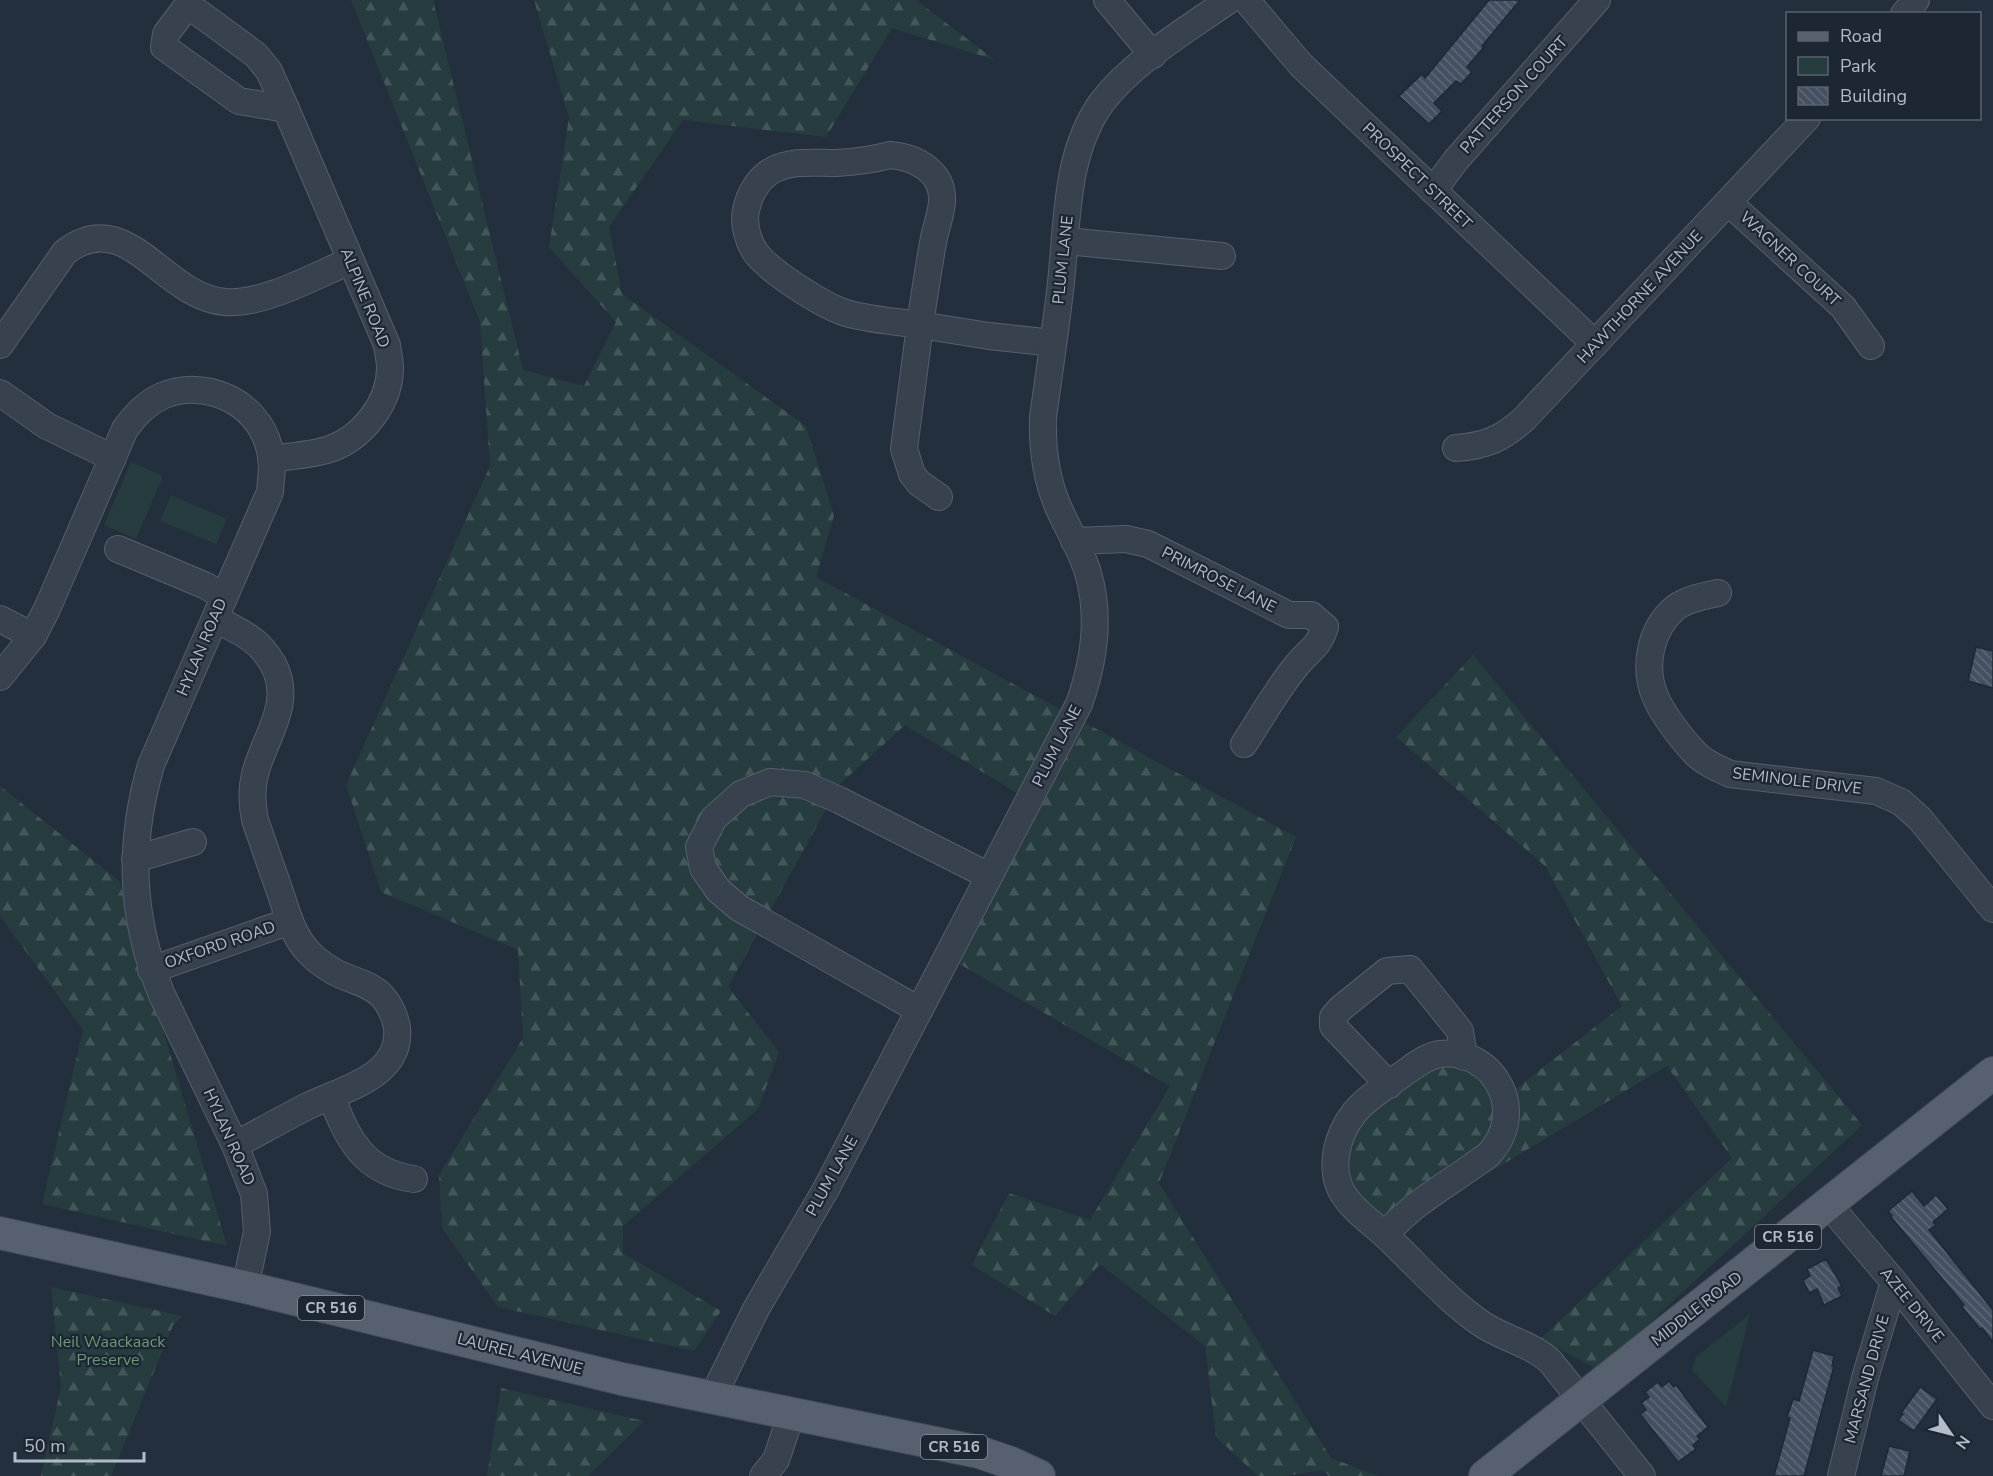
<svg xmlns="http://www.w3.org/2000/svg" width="1993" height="1476" font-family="'Nunito Sans',sans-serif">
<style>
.forest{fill:url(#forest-firs)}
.green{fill:#263c3f}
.building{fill:url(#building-back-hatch);stroke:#1f2835;stroke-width:1.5}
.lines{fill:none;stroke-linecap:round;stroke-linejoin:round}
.minor-casing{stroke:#565f6c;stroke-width:28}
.major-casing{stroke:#414a57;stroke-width:34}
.minor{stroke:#38414e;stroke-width:26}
.major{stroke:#56606e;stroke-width:32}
.labels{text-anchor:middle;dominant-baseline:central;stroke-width:4.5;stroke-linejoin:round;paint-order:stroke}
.shield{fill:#1d2633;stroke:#878f9c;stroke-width:1.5}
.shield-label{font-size:15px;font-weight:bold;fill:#b4bcc9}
.street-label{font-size:16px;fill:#b4bcc9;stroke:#1d2633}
.park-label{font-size:16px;fill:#6b9a76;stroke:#1d2633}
</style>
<defs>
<pattern id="forest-firs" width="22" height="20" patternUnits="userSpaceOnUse" patternTransform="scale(1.5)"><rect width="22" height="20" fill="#263c3f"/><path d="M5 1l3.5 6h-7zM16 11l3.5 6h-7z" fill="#435659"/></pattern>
<pattern id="building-back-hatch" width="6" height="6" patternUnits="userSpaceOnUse" patternTransform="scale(1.5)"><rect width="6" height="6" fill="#455162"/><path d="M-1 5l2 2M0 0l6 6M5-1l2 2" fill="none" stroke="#5d6877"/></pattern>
</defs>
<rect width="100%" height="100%" fill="#242f3e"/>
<g class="forest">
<path d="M 351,0 L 433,0 L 523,370 L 584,386 L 616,322 L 549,247 L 569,117 L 534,0 L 916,0 L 995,60 L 892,28 L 826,137 L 683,120 L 609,227 L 622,294 L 806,426 L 834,516 L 816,577 L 1296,837 L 1159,1183 L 1331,1458 L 1378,1476 L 1329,1476 L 1323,1470 L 1285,1476 L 1258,1476 L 1216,1437 L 1205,1346 L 1100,1264 L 1055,1316 L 972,1265 L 1009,1193 L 1090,1220 L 1170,1086 L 949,958 L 1032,802 L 905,725 L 840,784 L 728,987 L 779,1052 L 758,1109 L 623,1226 L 623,1253 L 721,1311 L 694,1351 L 498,1307 L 442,1228 L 439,1175 L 523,1038 L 518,950 L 381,892 L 346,785 L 490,466 L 480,322 Z"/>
<path d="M 1473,655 L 1862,1125 L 1599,1370 L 1540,1339 L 1732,1158 L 1667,1066 L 1393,1230 L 1353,1210 L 1337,1147 L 1374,1101 L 1444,1055 L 1510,1093 L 1622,1006 L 1545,866 L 1396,737 Z"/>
<path d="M 0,786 L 119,881 L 227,1246 L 42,1204 L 83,1030 L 0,916 Z"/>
<path d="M 51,1287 L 182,1316 L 173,1325 L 111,1476 L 41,1476 L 61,1387 Z"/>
<path d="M 501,1388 L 644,1421 L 588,1476 L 487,1476 Z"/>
</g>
<g class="green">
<path d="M 131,462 L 163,476 L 136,539 L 104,525 Z"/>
<path d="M 171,495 L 227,519 L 216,544 L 160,521 Z"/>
<path d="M 1750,1314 L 1726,1407 L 1692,1370 L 1696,1357 Z"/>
</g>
<g class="building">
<path d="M 1489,0 L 1520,0 L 1482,46 L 1484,47 L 1467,67 L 1472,72 L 1461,84 L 1456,81 L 1434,103 L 1442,111 L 1429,124 L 1399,96 L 1422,74 L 1425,78 Z"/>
<path d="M 1976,647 L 1993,651 L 1993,688 L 1968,681 Z"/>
<path d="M 1912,1191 L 1924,1206 L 1936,1195 L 1948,1209 L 1933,1222 L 1936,1225 L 1929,1230 L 1993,1310 L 1993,1342 L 1982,1328 L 1980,1329 L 1962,1307 L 1964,1305 L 1891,1217 L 1892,1216 L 1888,1211 Z"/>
<path d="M 1826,1259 L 1842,1286 L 1838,1288 L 1842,1296 L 1824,1305 L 1817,1289 L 1809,1293 L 1803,1280 L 1810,1276 L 1807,1269 Z"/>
<path d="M 1813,1350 L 1834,1356 L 1832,1366 L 1834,1366 L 1804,1476 L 1774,1476 L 1790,1418 L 1787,1417 L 1793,1399 L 1799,1401 Z"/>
<path d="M 1669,1381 L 1674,1387 L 1676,1385 L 1708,1427 L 1697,1436 L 1700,1439 L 1693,1445 L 1696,1449 L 1678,1462 L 1640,1414 L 1646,1410 L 1641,1403 L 1649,1397 L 1645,1392 L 1658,1382 L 1662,1387 Z"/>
<path d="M 1920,1387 L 1937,1399 L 1914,1431 L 1898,1420 L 1903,1414 L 1901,1413 Z"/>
<path d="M 1889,1446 L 1910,1451 L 1904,1476 L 1881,1476 Z"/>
</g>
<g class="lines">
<g class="minor-casing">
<g id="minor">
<path d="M 1107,0 L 1153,55"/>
<path d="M 1246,0 L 1301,65 L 1595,344"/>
<path d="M 191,9 L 199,13 L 256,55 L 269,71 L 286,109 L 239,101 L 164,47 L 166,34 L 184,10 Z"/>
<path d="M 1904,14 L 1916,0"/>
<path d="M 890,155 C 916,157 944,172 942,202 C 941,216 935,229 933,243 C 928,270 924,298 920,325 C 895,321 867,320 843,312 C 821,304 770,272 756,253 C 748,242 743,224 746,210 C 749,195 758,178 773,170 C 792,160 815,163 836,163 C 854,162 872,160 890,155 Z"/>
<path d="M 1433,191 L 1456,160 L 1597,0"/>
<path d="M 1729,203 L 1843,307 L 1871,346"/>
<path d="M 1066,241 L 1222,256"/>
<path d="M 0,345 L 65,252 C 128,204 162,297 225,302 C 264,305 314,276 350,261"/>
<path d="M 0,393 L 47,426 L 113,458"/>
<path d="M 1456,448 C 1485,446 1502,439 1524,419 L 1807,118"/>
<path d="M 271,459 C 290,456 312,455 330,449 C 362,438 390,403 390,368 C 390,361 388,353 387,345 L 286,109"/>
<path d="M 939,497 L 919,483 L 912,474 L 904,449 L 920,325 L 989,336 L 1053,343"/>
<path d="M 1074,541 L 1126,539 L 1148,544 L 1289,615 L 1311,615 L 1325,627 C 1319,647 1309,650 1297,665 C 1277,689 1261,718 1244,744"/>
<path d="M 118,549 L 204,585 L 224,596"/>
<path d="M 1718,593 C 1704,596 1687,599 1675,608 C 1650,629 1643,667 1655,696 C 1662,714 1684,742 1698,756 C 1707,764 1719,769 1730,774 L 1876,791 L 1901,802 L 1920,819 L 1993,909"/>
<path d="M 0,619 L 33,636"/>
<path d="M 215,619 C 229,626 243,632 255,642 C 263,648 268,656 273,664 C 294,703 265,736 255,774 C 251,790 252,805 255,820 C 263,843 271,866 279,889 C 286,909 291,931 305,948 C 312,957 323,965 333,971 C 348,980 369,982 382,996 C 390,1005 395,1016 397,1028 C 402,1077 342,1089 308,1106 C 284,1118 260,1132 235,1145"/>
<path d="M 0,677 L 33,636 L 47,609 L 125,429 C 135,415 146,403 162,396 C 205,378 257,401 269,447 C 274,462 271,477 270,492 L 151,765 C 128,845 130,917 162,995 L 235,1145 L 254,1194 L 257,1232 L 245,1287"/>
<path d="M 135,859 L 193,842"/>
<path d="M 151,970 L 290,921"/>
<path d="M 919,1010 L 739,908 L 718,890 L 703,868 L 699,847 L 714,818 L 741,794 L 770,782 L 805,785 L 839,800 L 989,876"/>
<path d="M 1389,1085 L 1333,1026 L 1333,1017 L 1340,1009 L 1387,971 L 1410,969 L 1460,1031 L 1464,1057"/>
<path d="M 331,1096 C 348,1139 363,1172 414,1179"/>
<path d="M 1829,1205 L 1894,1282 L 1993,1406"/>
<path d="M 1385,1234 C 1395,1224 1406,1213 1418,1204 C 1436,1190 1456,1178 1474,1165 C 1479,1161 1485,1158 1489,1154 C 1528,1112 1495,1048 1440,1054 C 1425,1056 1412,1068 1400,1076 C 1385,1087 1366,1098 1354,1113 C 1337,1135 1328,1168 1343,1194 C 1354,1211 1371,1222 1385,1235 C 1416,1264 1444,1297 1479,1322 C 1501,1338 1528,1342 1550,1361 L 1642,1476"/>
<path d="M 712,1398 L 756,1309 L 826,1189 L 1079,704 C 1094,662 1101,617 1088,573 C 1082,552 1069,531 1060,511 C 1046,481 1042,449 1043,417 C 1049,375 1055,333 1060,291 C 1068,228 1063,156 1102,102 C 1132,62 1188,29 1229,0"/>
<path d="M 763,1476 L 776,1460 L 791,1415"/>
<path d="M 1841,1476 L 1865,1378 L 1894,1282"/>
</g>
</g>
<g class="major-casing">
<g id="major">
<path d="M 0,1233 L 245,1287 L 622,1379 L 979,1452 L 1011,1463 L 1039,1476"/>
<path d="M 1485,1476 L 1993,1073"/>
</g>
</g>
<use href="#minor" class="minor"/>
<use href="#major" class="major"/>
</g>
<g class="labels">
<g class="shield">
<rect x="1755" y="1225" width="66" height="24" rx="4.5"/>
<rect x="298" y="1296" width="66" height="24" rx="4.5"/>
<rect x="921" y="1435" width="66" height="24" rx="4.5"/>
</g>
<g class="shield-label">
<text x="1788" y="1237">CR 516</text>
<text x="331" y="1308">CR 516</text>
<text x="954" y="1447">CR 516</text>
</g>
<g class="street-label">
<text transform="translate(1514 95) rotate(-48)">PATTERSON COURT</text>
<text transform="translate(1417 176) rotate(44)">PROSPECT STREET</text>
<text transform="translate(1790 259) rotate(43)">WAGNER COURT</text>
<text transform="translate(1063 260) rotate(-84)">PLUM LANE</text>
<text transform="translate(1640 297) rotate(-47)">HAWTHORNE AVENUE</text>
<text transform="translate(365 298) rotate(68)">ALPINE ROAD</text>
<text transform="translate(1219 580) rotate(27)">PRIMROSE LANE</text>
<text transform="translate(202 647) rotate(-67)">HYLAN ROAD</text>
<text transform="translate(1057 746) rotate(-63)">PLUM LANE</text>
<text transform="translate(1797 781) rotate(7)">SEMINOLE DRIVE</text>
<text transform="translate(220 945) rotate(-19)">OXFORD ROAD</text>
<text transform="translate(229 1137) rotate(66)">HYLAN ROAD</text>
<text transform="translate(832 1176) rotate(-61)">PLUM LANE</text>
<text transform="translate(1912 1305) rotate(51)">AZEE DRIVE</text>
<text transform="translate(1697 1309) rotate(-38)">MIDDLE ROAD</text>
<text transform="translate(520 1354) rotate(14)">LAUREL AVENUE</text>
<text transform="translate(1867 1379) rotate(-75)">MARSAND DRIVE</text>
</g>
<g class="park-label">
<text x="108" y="1342">Neil Waackaack<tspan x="108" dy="18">Preserve</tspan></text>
</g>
</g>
<rect x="1786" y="12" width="195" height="108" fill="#1d2633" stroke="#59626f" stroke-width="1.5"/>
<rect x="1798" y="32" width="30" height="9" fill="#56606e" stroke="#59626f" stroke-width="1.5"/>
<text x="1840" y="42" font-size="18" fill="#b4bcc9">Road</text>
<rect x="1798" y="57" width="30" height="18" fill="#263c3f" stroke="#59626f" stroke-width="1.5"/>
<text x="1840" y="72" font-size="18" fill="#b4bcc9">Park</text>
<rect x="1798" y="87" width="30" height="18" fill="url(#building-back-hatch)" stroke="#59626f" stroke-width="1.5"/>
<text x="1840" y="102" font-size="18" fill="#b4bcc9">Building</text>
<g transform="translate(1951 1434) rotate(125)" stroke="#1d2633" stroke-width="4.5" paint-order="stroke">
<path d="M0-4.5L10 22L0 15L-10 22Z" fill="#b4bcc9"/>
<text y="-9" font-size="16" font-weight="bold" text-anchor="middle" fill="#b4bcc9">N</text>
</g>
<path d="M15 1452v9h129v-9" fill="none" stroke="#b4bcc9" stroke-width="3"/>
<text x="24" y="1452" font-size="18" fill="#b4bcc9" stroke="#1d2633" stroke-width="4.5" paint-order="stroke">50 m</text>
</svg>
